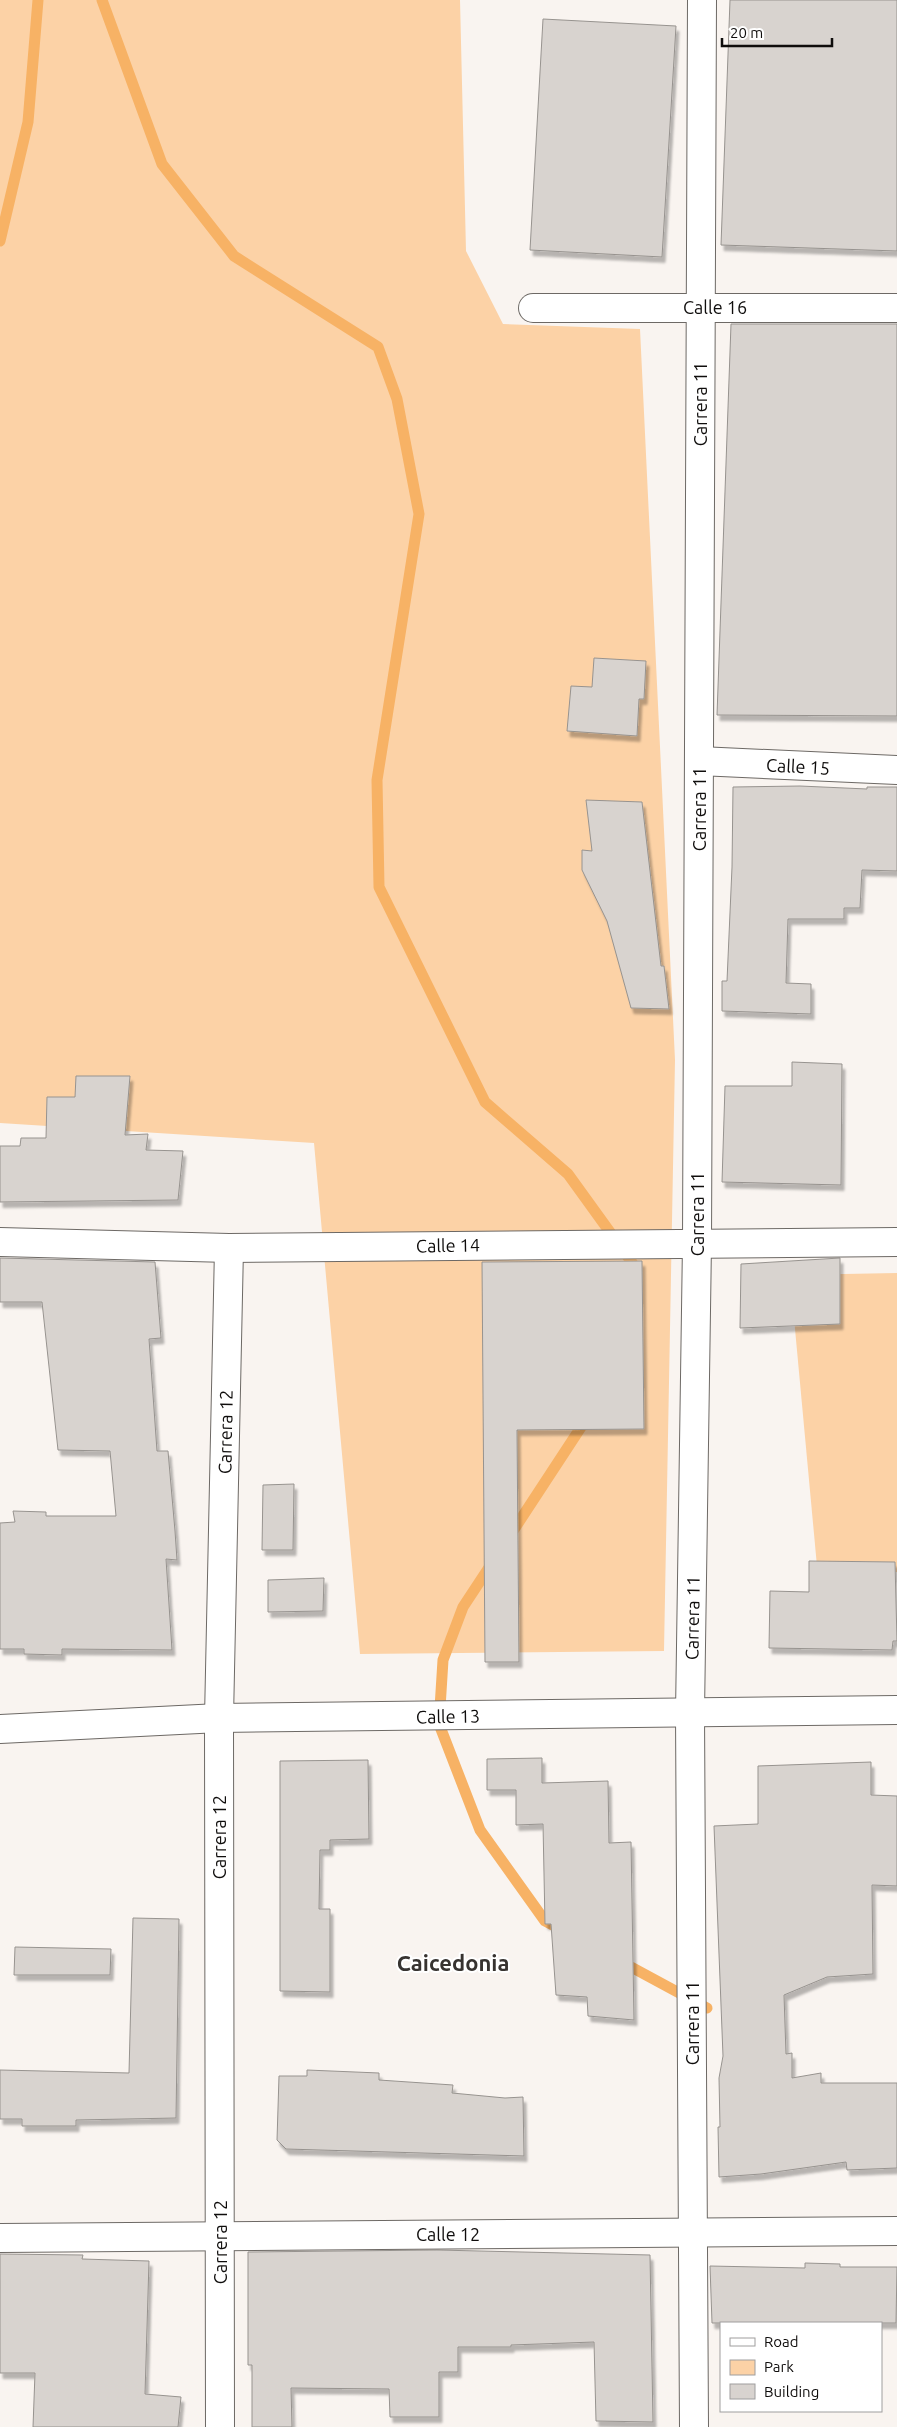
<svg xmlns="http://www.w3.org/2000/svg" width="897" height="2427" font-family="Ubuntu,sans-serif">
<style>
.green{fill:#fcd2a6}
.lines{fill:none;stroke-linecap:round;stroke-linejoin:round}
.stream{stroke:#f7b265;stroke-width:11}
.building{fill:#d8d3cf;stroke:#97938f;filter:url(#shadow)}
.street-casing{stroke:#6d6965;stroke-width:30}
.secondary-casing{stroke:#6d6965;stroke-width:30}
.street{stroke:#fff;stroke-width:28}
.secondary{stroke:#fff;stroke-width:28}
.labels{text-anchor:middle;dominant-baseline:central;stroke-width:4;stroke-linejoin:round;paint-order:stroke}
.street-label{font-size:18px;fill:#0f0d0c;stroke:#fff}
.district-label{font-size:22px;font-weight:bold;fill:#373330;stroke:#fff}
</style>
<defs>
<filter id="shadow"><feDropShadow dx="3" dy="5.5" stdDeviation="1" flood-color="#0004"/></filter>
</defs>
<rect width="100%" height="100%" fill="#f9f4f0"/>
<g class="green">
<path d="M 0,0 L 460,0 L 466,251 L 503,324 L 640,329 L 675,1060 L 664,1651 L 360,1654 L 314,1143 L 0,1123 Z"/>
<path d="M 897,1273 L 897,1572 L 818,1577 L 790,1275 Z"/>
</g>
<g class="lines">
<g class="stream">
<path d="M 102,0 L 162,164 L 234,256 L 378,347 L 397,399 L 419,514 L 377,780 L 379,887 L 485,1102 L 568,1174 L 633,1264 L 634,1274"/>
<path d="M 0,241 L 28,122 L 38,0"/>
<path d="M 509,1537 L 587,1418"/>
<path d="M 492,1563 L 463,1607 L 443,1660 L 439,1724 L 480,1830 L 545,1921 L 558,1928"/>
<path d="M 620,1961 L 707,2008"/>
</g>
</g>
<g class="building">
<path d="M 730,0 L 897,0 L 897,251 L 721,245 Z"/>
<path d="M 543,19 L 676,26 L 662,257 L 530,250 Z"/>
<path d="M 731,324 L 897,324 L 897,716 L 717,715 Z"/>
<path d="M 594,658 L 646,661 L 644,699 L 639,699 L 637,736 L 567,731 L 571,686 L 592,687 Z"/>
<path d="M 800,786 L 867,789 L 867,787 L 897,787 L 897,871 L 862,870 L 860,908 L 844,908 L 844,919 L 788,919 L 786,983 L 811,984 L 811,1014 L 722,1011 L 722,981 L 727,981 L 732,867 L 733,787 Z"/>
<path d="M 586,800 L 642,802 L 661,966 L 664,966 L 669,1009 L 631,1008 L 607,921 L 582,870 L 582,850 L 592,851 Z"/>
<path d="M 792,1062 L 842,1064 L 841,1185 L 722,1182 L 725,1086 L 792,1086 Z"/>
<path d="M 76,1076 L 130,1076 L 125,1135 L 148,1134 L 146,1150 L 183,1151 L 178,1200 L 0,1202 L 0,1146 L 20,1146 L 21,1138 L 46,1138 L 47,1097 L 75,1097 Z"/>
<path d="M 0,1258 L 155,1262 L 161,1338 L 149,1339 L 157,1451 L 168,1451 L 175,1531 L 177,1560 L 166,1559 L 172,1650 L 62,1649 L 62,1655 L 24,1654 L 24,1649 L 0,1649 L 0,1523 L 15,1522 L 13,1511 L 46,1512 L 46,1516 L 116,1516 L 110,1451 L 58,1450 L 42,1302 L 0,1302 Z"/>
<path d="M 840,1258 L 840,1324 L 740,1328 L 741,1264 Z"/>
<path d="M 642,1261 L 644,1429 L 517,1430 L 519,1662 L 485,1662 L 482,1262 Z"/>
<path d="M 294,1484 L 293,1550 L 262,1550 L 263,1485 Z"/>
<path d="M 809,1561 L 895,1562 L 897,1641 L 893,1641 L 892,1650 L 769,1648 L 770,1591 L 809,1592 Z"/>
<path d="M 324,1578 L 323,1611 L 268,1612 L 268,1580 Z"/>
<path d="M 542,1758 L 542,1783 L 608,1781 L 609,1843 L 631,1842 L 634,2020 L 588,2016 L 587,1997 L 556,1995 L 551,1924 L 545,1924 L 543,1824 L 516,1825 L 516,1790 L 487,1790 L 487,1759 Z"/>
<path d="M 368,1760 L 369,1839 L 330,1840 L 330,1850 L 320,1850 L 319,1909 L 330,1909 L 330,1992 L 280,1991 L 280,1761 Z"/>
<path d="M 871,1762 L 871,1795 L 897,1796 L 897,1886 L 872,1885 L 873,1974 L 827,1977 L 784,1995 L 786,2054 L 792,2053 L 792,2078 L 821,2073 L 821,2083 L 897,2083 L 897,2168 L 847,2170 L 846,2162 L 761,2174 L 719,2177 L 718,2127 L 720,2127 L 719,2078 L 723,2056 L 714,1826 L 758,1824 L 758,1766 Z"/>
<path d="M 133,1918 L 179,1919 L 176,2118 L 76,2120 L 76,2126 L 22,2126 L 22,2119 L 0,2119 L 0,2070 L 129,2073 Z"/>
<path d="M 15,1947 L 111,1949 L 110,1975 L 14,1975 Z"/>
<path d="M 307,2070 L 379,2073 L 379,2080 L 453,2085 L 452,2093 L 505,2098 L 523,2097 L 524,2156 L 286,2149 L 277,2140 L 279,2076 L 307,2076 Z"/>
<path d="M 437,2250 L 650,2255 L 653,2422 L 596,2421 L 594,2342 L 511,2345 L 511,2347 L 458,2347 L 458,2372 L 439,2372 L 439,2417 L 390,2417 L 389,2389 L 291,2388 L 292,2427 L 252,2427 L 252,2365 L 248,2365 L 248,2252 Z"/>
<path d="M 0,2254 L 83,2255 L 82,2259 L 149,2261 L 145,2394 L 181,2397 L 178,2427 L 33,2427 L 35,2373 L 0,2373 Z"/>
<path d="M 805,2263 L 840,2264 L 840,2267 L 897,2267 L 896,2323 L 712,2323 L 710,2266 L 805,2268 Z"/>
</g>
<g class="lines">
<g class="street-casing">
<g id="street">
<path d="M 533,308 L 897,308"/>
<path d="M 699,761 L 897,770"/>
<path d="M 0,1242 L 229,1248 L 897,1242"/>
<path d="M 0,1729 L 219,1718 L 897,1710"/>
<path d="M 220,2427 L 219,1718 L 229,1248"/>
<path d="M 694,2427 L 690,1713 L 697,1243 L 702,0"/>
</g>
</g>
<g class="secondary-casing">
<path id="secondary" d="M 0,2238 L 897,2231"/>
</g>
<use href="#street" class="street"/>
<use href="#secondary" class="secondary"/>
</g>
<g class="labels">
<g class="street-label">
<text x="715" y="307">Calle 16</text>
<text transform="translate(700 404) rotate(-90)">Carrera 11</text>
<text transform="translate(798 766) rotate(3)">Calle 15</text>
<text transform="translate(699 809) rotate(-90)">Carrera 11</text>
<text transform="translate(697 1214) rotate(-90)">Carrera 11</text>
<text transform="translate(448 1245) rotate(-1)">Calle 14</text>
<text transform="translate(225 1432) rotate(-89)">Carrera 12</text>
<text transform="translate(692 1618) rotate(-89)">Carrera 11</text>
<text transform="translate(448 1716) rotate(-1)">Calle 13</text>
<text transform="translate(219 1837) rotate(-90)">Carrera 12</text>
<text transform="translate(692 2023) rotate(-90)">Carrera 11</text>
<text x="448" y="2234">Calle 12</text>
<text transform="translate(220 2242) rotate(-90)">Carrera 12</text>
</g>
<g class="district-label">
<text x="453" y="1962">Caicedonia</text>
</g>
</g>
<rect x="720" y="2322" width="162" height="90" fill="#ffffff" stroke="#9f9e9e"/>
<rect x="730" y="2338" width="25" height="8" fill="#ffffff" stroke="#9f9e9e"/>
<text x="764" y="2347" font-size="15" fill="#0f0d0c">Road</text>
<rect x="730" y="2360" width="25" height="15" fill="#fcd2a6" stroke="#9f9e9e"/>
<text x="764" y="2372" font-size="15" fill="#0f0d0c">Park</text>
<rect x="730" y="2384" width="25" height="15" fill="#d8d3cf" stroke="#9f9e9e"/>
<text x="764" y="2397" font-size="15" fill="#0f0d0c">Building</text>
<path d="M722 38v8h110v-8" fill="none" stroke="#0f0d0c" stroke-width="2.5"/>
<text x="730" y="38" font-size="15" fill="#0f0d0c" stroke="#ffffff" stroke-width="4" paint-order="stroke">20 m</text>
</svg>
